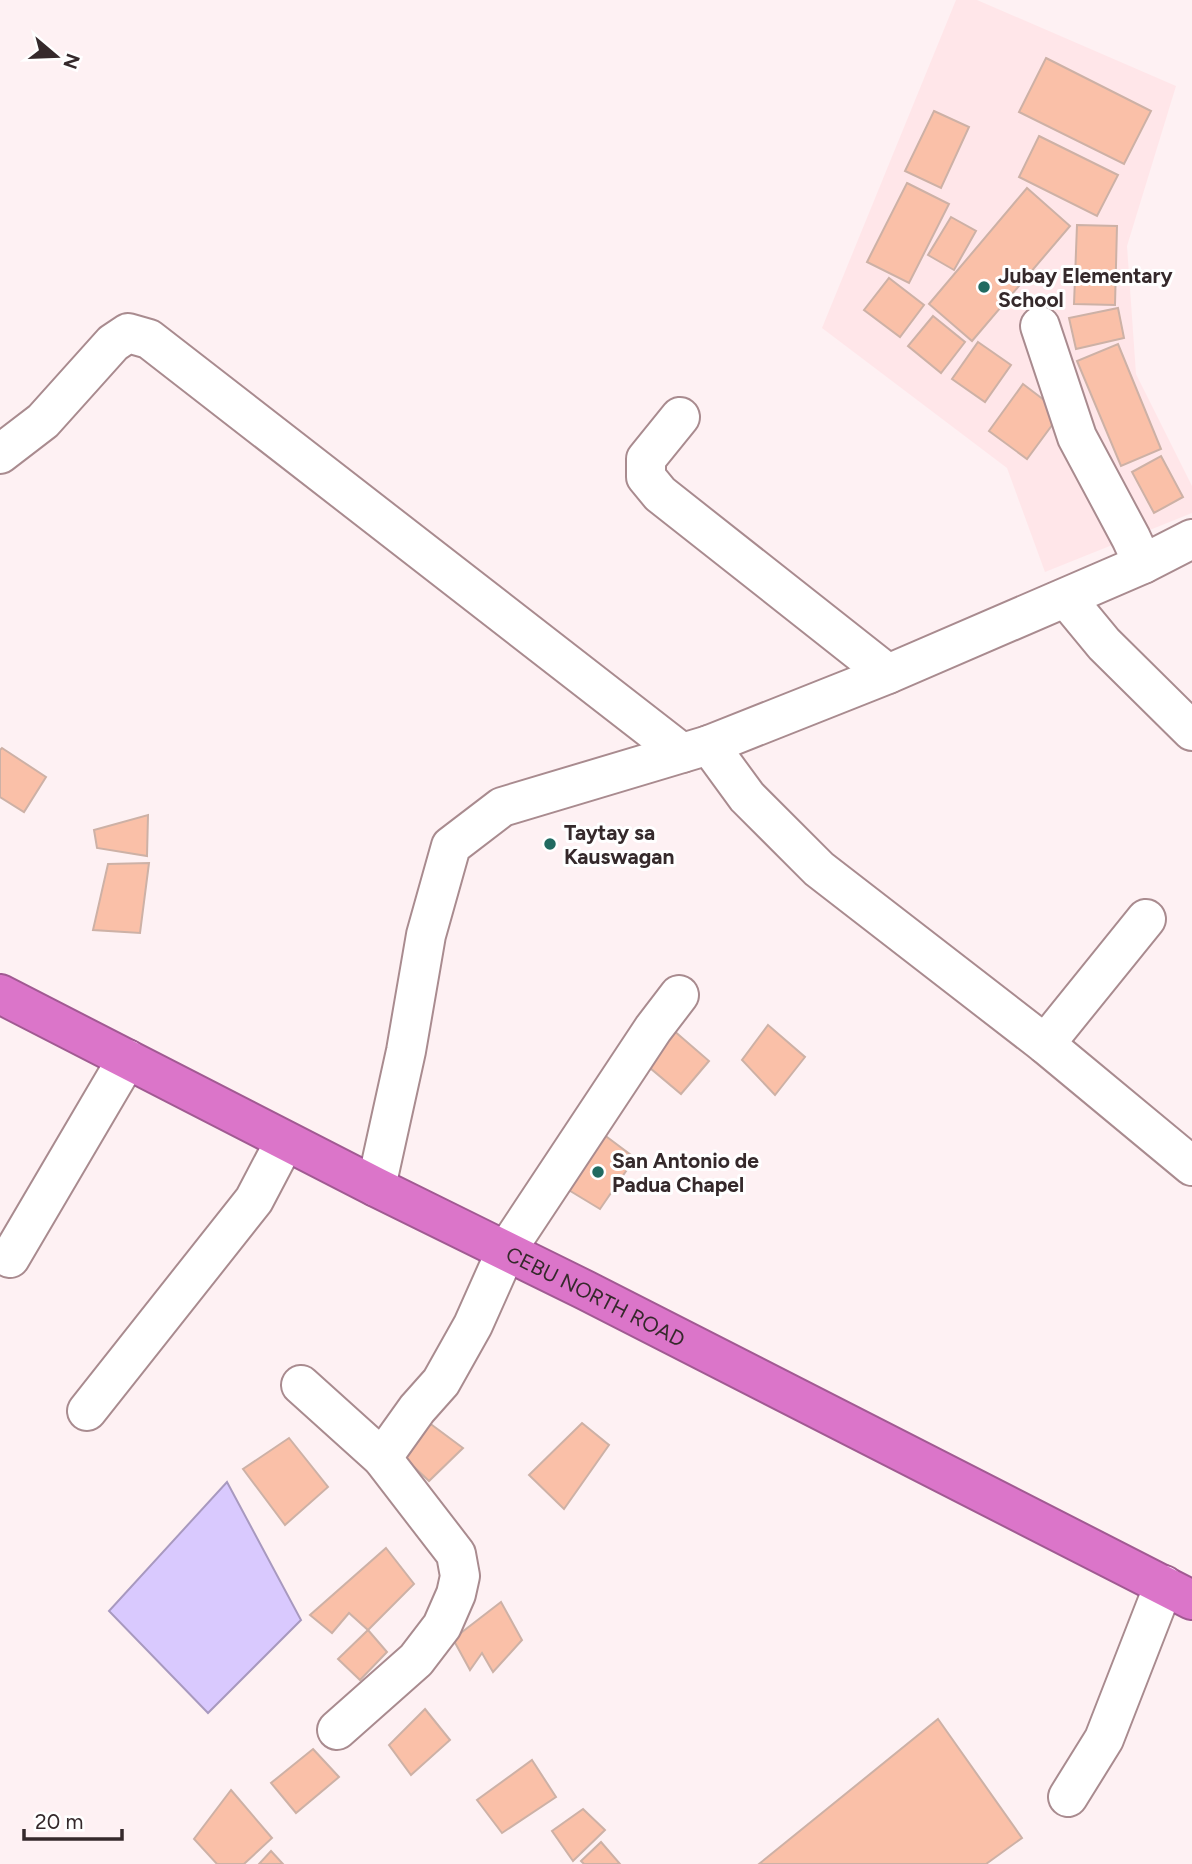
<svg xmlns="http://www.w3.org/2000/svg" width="1192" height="1864" font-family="Figtree,sans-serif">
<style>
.built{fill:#ffe6e9}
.water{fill:#d9c9fe;stroke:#a899bf;stroke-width:2}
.building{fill:#fac0a8;stroke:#cdb1a6;stroke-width:2}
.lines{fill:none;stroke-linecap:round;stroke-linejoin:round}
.minor-casing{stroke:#a98b8f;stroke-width:42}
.highway-casing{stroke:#a15a92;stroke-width:42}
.minor{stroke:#fff;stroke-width:38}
.highway{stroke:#db75c9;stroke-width:38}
.poi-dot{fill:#216a60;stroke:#fff;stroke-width:2.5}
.labels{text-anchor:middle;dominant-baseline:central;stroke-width:6;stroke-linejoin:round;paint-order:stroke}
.poi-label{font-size:21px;font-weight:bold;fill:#35292b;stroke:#fff;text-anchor:start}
.street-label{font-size:21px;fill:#35292b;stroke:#fff}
</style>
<rect width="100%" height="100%" fill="#fef1f3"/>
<path class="built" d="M 956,0 L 977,0 L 1176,86 L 1127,246 L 1136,374 L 1192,486 L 1192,513 L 1045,572 L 1007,468 L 822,328 Z"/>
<path class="water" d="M 227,1482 L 301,1620 L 208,1713 L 109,1611 Z"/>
<g class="building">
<path d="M 1046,58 L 1151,111 L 1124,164 L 1019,112 Z"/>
<path d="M 934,111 L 969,127 L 941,188 L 905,171 Z"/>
<path d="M 1039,136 L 1118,175 L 1097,216 L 1019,177 Z"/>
<path d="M 907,183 L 949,204 L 909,283 L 867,262 Z"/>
<path d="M 1027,188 L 1070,226 L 972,341 L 929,304 Z"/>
<path d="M 951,217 L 976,231 L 954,270 L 928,255 Z"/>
<path d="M 1077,225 L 1117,226 L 1115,305 L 1074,304 Z"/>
<path d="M 889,278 L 924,305 L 900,337 L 864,310 Z"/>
<path d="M 1118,308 L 1124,338 L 1076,349 L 1069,318 Z"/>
<path d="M 933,316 L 965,342 L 941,373 L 908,346 Z"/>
<path d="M 978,342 L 1011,365 L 985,402 L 952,379 Z"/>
<path d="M 1118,344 L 1161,449 L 1121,466 L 1077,361 Z"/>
<path d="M 1023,384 L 1061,413 L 1027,459 L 989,431 Z"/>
<path d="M 1161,456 L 1183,497 L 1154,513 L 1132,472 Z"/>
<path d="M 2,748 L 46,777 L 24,812 L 0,797 L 0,750 Z"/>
<path d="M 148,815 L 147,856 L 97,848 L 94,830 Z"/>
<path d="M 149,863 L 140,933 L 93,930 L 108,864 Z"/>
<path d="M 665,1023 L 709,1061 L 681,1094 L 637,1057 Z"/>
<path d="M 768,1025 L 805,1057 L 775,1095 L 742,1060 Z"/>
<path d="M 599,1131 L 635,1158 L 600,1209 L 562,1186 Z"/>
<path d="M 428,1422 L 463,1448 L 429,1481 L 395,1449 Z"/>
<path d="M 582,1423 L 609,1445 L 564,1509 L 529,1475 Z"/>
<path d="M 289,1438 L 328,1487 L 285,1525 L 243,1469 Z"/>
<path d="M 386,1548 L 414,1584 L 368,1630 L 349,1613 L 332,1633 L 310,1615 Z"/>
<path d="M 501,1602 L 522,1640 L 493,1672 L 482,1653 L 470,1670 L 453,1639 Z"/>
<path d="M 368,1630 L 387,1652 L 360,1680 L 338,1659 Z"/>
<path d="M 425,1709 L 450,1740 L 411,1775 L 389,1745 Z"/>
<path d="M 938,1719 L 1022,1838 L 986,1864 L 759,1864 Z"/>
<path d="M 313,1749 L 339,1777 L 296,1813 L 271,1783 Z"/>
<path d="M 532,1760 L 556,1797 L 502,1833 L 477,1800 Z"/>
<path d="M 231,1790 L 272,1838 L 244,1864 L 217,1864 L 194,1839 Z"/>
<path d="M 583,1809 L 605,1830 L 573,1861 L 552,1831 Z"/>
<path d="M 601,1842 L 620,1864 L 584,1864 L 581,1861 Z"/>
<path d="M 271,1851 L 283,1864 L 259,1864 Z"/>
</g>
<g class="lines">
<g class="minor-casing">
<g id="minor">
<path d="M 1040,326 L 1077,437 L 1131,538 L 1143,564"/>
<path d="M 680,417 L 646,459 L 646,477 L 660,494 L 888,674"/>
<path d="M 0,454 L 43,421 L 113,343 L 128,333 L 149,339 L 682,753"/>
<path d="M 1066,598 L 1104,644 L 1192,731"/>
<path d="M 709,745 L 747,797 L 819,869 L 1045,1044 L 1192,1166"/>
<path d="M 1045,1044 L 1146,919"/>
<path d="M 376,1187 L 406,1051 L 426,935 L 451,846 L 502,807 L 709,745 L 888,674 L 1143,564 L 1192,539"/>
<path d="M 10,1258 L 127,1059"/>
<path d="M 301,1385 L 382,1458 L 456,1554 L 460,1576 L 456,1594 L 442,1626 L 416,1660 L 337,1730"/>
<path d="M 87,1411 L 254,1200 L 285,1141"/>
<path d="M 382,1458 L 417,1409 L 441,1382 L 473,1325 L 506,1251 L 653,1029 L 679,995"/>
<path d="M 1068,1797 L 1104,1739 L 1164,1585"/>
</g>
</g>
<g class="highway-casing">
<g id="highway">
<path id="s1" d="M 0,994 L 376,1187 L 585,1290 L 1192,1600"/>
</g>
</g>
<use href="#minor" class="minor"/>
<use href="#highway" class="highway"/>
</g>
<g class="poi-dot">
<circle cx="984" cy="287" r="7"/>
<circle cx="550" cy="844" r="7"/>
<circle cx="598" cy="1172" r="7"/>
</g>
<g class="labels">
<g class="poi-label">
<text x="998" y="275">Jubay Elementary<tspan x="998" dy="24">School</tspan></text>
<text x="564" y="832">Taytay sa<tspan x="564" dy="24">Kauswagan</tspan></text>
<text x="612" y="1160">San Antonio de<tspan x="612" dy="24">Padua Chapel</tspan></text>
</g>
<g class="street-label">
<text stroke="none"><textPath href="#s1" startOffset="668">CEBU NORTH ROAD</textPath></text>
</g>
</g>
<g transform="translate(56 56) rotate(109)" stroke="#ffffff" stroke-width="5" paint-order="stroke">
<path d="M0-5L12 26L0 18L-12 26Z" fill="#35292b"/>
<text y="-10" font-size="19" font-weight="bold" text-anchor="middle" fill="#35292b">N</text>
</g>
<path d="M24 1829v10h98v-10" fill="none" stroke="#35292b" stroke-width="3.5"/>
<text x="35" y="1829" font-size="21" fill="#35292b" stroke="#ffffff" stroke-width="5" paint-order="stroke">20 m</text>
</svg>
